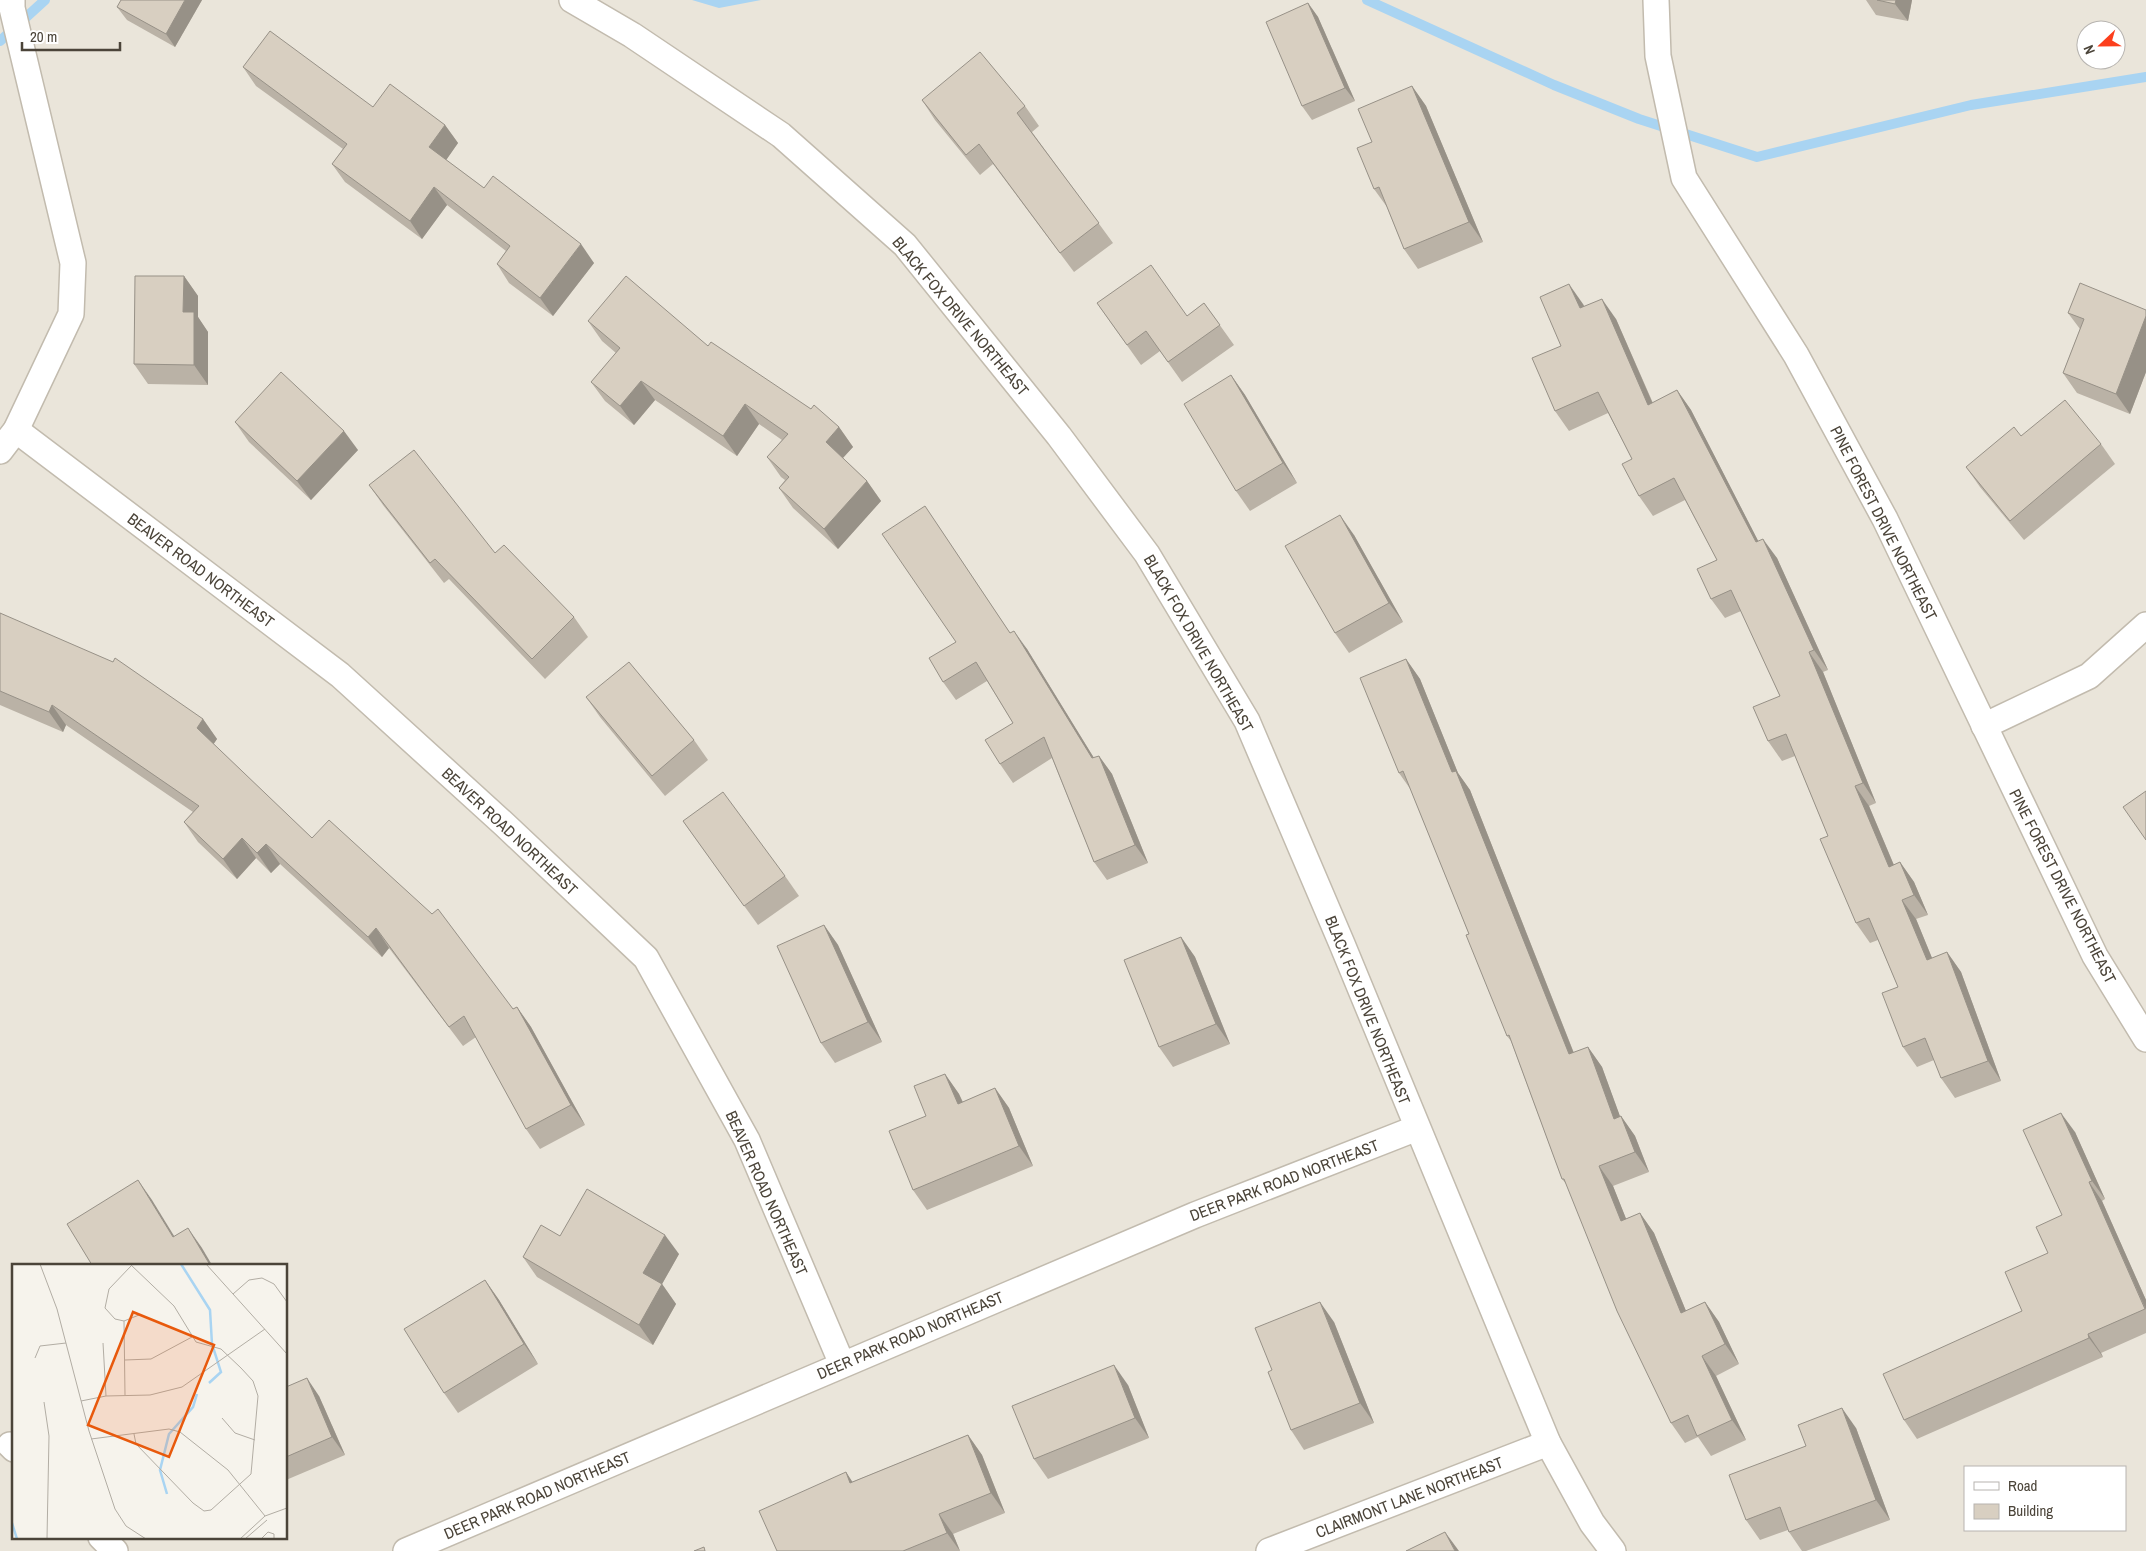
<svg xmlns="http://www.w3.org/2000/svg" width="2146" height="1551" font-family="'Archivo Narrow',sans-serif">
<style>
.residential{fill:#eae5da;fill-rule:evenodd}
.water{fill:#a9d4f2}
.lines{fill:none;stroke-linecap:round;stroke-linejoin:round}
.stream{stroke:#a9d4f2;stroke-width:10}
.minor-casing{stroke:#c2bbae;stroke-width:28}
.minor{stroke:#fff;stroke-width:25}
.wall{fill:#bab2a6}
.shaded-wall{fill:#979187}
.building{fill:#d8cfc1;stroke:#979187}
.labels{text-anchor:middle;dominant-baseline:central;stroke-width:4.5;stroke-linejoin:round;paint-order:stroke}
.street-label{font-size:16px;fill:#4b4439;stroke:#fff}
.inset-river{fill:none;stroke:#a9d4f2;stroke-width:2.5}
.inset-road{fill:none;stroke:#b2ada4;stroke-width:1}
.view{fill:#e8590c;fill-opacity:0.15;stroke:#e8590c;stroke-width:2.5}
.inset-edge{fill:none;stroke:#4b4439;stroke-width:2.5}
</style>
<rect width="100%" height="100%" fill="#f6f3ec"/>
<path class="residential" d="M 0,0 L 2146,0 L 2146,1551 L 0,1551 ZM 2086,30 L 2116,30 L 2116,60 L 2086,60 ZM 14,1265 L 286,1265 L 286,1537 L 14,1537 ZM 1965,1467 L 2125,1467 L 2125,1530 L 1965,1530 Z"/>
<path class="water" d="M 692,0 L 761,0 L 719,8 Z"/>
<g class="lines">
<g class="stream">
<path d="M 1367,0 L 1554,85 L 1639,119 L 1757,157 L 1971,105 L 2146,77"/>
<path d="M 0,41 L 45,0"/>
</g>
<g class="minor-casing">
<g id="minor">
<path d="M 572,0 L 632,35 L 781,135 L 905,245 L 1059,436 L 1147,554 L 1247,721 L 1342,944 L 1548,1443 L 1592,1523 L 1613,1551"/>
<path d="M 1656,0 L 1658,56 L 1684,178 L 1796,355 L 1885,519 L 2095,956 L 2146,1039"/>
<path d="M 16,430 L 340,675 L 505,825 L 646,958 L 747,1140 L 842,1364"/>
<path d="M 0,451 L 16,430 L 71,314 L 73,263 L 12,8 L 12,0"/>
<path d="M 1984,726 L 2089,676 L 2146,625"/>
<path d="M 10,1445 L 14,1449"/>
<path d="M 101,1537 L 115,1551"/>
<path d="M 406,1551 L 1195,1215 L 1417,1128"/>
<path d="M 1269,1551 L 1548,1443"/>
</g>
</g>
<use href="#minor" class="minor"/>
</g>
<g class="wall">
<path d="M 202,0 L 175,47 L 127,20 L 117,7 Z"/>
<path d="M 1866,0 L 1912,0 L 1908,21 L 1876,15 Z"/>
<path d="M 1308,3 L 1318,17 L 1355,101 L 1312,120 L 1302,106 Z"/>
<path d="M 243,67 L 373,107 L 445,125 L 458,143 L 446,160 L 484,188 L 594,263 L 553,316 L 509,283 L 497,264 L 506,251 L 447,205 L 422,239 L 345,182 L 332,164 L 343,149 L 256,86 Z"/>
<path d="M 1412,86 L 1426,106 L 1483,242 L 1418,269 L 1404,249 L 1387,207 L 1374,189 L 1372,142 Z"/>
<path d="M 922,100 L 1025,106 L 1039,126 L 1032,132 L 1113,243 L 1074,272 L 993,164 L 980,175 L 935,120 Z"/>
<path d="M 184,276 L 198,296 L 198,317 L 208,332 L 208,385 L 148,384 L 134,364 Z"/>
<path d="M 1097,303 L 1187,316 L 1204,303 L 1234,345 L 1182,382 L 1160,351 L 1141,365 Z"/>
<path d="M 1583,304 L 1584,306 L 1616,319 L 1653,403 L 1677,390 L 1691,410 L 1758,541 L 1777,558 L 1828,670 L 1823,672 L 1876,803 L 1869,806 L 1894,865 L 1900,862 L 1914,882 L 1928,915 L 1916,919 L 1932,958 L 1947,952 L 1961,972 L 2001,1081 L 1955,1098 L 1941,1078 L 1934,1060 L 1917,1067 L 1903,1047 L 1898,987 L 1878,940 L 1870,943 L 1856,923 L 1828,836 L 1795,756 L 1782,761 L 1768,741 L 1780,696 L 1741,611 L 1725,618 L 1711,599 L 1717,560 L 1685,500 L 1653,516 L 1639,496 L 1632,459 L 1608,413 L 1569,431 L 1555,411 L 1561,346 Z"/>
<path d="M 2146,310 L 2146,372 L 2130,414 L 2077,393 L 2063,373 L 2080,329 L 2068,313 Z"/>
<path d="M 588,321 L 708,346 L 811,409 L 839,427 L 853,447 L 843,458 L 867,481 L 881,501 L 838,549 L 793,508 L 779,488 L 785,480 L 781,477 L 767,457 L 782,440 L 759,424 L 737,456 L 655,400 L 634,425 L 605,401 L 591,382 L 616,353 L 602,341 Z"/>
<path d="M 1231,375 L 1245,395 L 1297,483 L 1250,511 L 1236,491 Z"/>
<path d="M 235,422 L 358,450 L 311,500 L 249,442 Z"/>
<path d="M 2021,436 L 2101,444 L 2115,464 L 2024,540 L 1980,487 L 1966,467 Z"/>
<path d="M 369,485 L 574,617 L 588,637 L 545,679 L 449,579 L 444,583 L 383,505 Z"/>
<path d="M 937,524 L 1010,633 L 1027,649 L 1094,758 L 1099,756 L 1112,774 L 1148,863 L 1107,880 L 1094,862 L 1052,758 L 1013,783 L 1000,764 L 1013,723 L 987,681 L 956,700 L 943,682 L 956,642 Z"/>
<path d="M 1354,535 L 1403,622 L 1349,653 L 1335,633 Z"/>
<path d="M 0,613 L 203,719 L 217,739 L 213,744 L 312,838 L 513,1009 L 517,1007 L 531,1027 L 585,1125 L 540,1149 L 526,1129 L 476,1037 L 463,1046 L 389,948 L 382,957 L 280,864 L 271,873 L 256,858 L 237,879 L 198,842 L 184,822 L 193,812 L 66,725 L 63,732 L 0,705 Z"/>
<path d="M 1406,659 L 1420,679 L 1458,773 L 1470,790 L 1574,1053 L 1588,1047 L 1602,1067 L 1620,1117 L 1621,1116 L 1635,1136 L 1649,1172 L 1613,1186 L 1626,1219 L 1640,1213 L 1654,1233 L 1686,1311 L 1705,1302 L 1719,1322 L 1739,1364 L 1716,1376 L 1746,1440 L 1711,1456 L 1698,1437 L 1685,1443 L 1671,1423 L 1567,1185 L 1562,1179 L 1511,1041 L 1507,1036 L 1469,934 L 1411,790 L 1399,773 Z"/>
<path d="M 586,697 L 694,740 L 708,760 L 665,796 L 600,717 Z"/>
<path d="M 683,821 L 785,876 L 799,896 L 758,925 Z"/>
<path d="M 824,925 L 838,945 L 882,1042 L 835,1063 L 821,1043 Z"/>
<path d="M 1181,937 L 1195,957 L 1230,1044 L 1173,1067 L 1159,1047 Z"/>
<path d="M 945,1074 L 959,1094 L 963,1102 L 995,1088 L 1009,1108 L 1033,1166 L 927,1210 L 913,1190 L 926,1116 Z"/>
<path d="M 2075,1132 L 2105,1199 L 2102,1201 L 2146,1300 L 2146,1333 L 2101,1353 L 2103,1357 L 1917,1439 L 1904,1420 L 2022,1311 L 2048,1253 L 2062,1215 Z"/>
<path d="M 560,1236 L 679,1254 L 662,1284 L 676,1304 L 653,1345 L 537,1277 L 523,1257 Z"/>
<path d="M 485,1280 L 499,1300 L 538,1364 L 458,1413 L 444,1393 Z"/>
<path d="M 1334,1322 L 1374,1423 L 1304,1450 L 1291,1430 L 1272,1370 Z"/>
<path d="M 1128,1385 L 1149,1438 L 1048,1479 L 1034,1459 Z"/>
<path d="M 286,1387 L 319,1396 L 345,1455 L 286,1480 Z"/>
<path d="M 1856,1428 L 1890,1520 L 1806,1551 L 1802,1551 L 1789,1532 L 1788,1530 L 1760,1540 L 1746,1520 Z"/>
<path d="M 968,1435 L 982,1455 L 1005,1513 L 953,1534 L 960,1551 L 777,1551 L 846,1472 L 852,1482 Z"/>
</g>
<g class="shaded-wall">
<path d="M 185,0 L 202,0 L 175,47 L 166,34 Z"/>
<path d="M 1896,0 L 1912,0 L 1908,21 L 1895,4 Z"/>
<path d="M 1308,3 L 1318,17 L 1355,101 L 1345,88 Z"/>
<path d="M 1412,86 L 1426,106 L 1483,242 L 1469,222 Z"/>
<path d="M 445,125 L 458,143 L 442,166 L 429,147 Z"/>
<path d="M 434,187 L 447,205 L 422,239 L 410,221 Z"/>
<path d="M 581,244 L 594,263 L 553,316 L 540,298 Z"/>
<path d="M 184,276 L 198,296 L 198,317 L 208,332 L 208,385 L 194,365 L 183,312 Z"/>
<path d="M 1569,284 L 1583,304 L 1594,328 L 1580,308 Z"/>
<path d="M 1602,299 L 1616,319 L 1662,425 L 1648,405 Z"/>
<path d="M 2146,316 L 2146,372 L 2130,414 L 2116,394 Z"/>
<path d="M 1231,375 L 1245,395 L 1297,483 L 1283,463 Z"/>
<path d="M 641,381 L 655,400 L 634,425 L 620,406 Z"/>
<path d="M 1677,390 L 1691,410 L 1769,562 L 1756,542 Z"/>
<path d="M 745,404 L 759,424 L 737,456 L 723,436 Z"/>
<path d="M 839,427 L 853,447 L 839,462 L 826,442 Z"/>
<path d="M 344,431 L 358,450 L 311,500 L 297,481 Z"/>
<path d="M 867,481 L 881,501 L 838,549 L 824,529 Z"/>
<path d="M 1340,515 L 1354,535 L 1403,622 L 1389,603 Z"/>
<path d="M 1763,539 L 1777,558 L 1828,670 L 1814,650 Z"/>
<path d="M 1014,631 L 1027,649 L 1105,776 L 1092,758 Z"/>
<path d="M 1809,652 L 1823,672 L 1876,803 L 1863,783 Z"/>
<path d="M 1406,659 L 1420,679 L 1458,773 L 1470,790 L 1582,1074 L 1569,1054 L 1452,772 Z"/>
<path d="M 52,705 L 66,725 L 63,732 L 49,712 Z"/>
<path d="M 203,719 L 217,739 L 211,748 L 197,728 Z"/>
<path d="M 1099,756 L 1112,774 L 1148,863 L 1135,845 Z"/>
<path d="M 1855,786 L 1869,806 L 1903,887 L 1889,867 Z"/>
<path d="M 242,838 L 256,858 L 237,879 L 223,859 Z"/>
<path d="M 266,844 L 280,864 L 271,873 L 257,853 Z"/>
<path d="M 1900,862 L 1914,882 L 1928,915 L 1914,895 Z"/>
<path d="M 1902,900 L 1916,919 L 1941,980 L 1927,960 Z"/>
<path d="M 824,925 L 838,945 L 882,1042 L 868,1022 Z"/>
<path d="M 376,928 L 389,948 L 382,957 L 368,937 Z"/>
<path d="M 1181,937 L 1195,957 L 1230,1044 L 1216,1024 Z"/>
<path d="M 1947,952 L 1961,972 L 2001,1081 L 1988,1061 Z"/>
<path d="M 517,1007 L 531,1027 L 585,1125 L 571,1105 Z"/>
<path d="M 1588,1047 L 1602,1067 L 1628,1138 L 1614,1119 Z"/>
<path d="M 945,1074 L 959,1094 L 972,1124 L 958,1104 Z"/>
<path d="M 995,1088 L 1009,1108 L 1033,1166 L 1019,1146 Z"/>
<path d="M 2061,1113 L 2075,1132 L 2105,1199 L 2092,1181 Z"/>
<path d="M 1621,1116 L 1635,1136 L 1649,1172 L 1635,1152 Z"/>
<path d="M 1599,1166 L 1613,1186 L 1635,1241 L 1621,1221 Z"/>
<path d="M 138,1180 L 152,1200 L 187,1257 L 173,1237 Z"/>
<path d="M 2089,1182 L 2102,1201 L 2146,1300 L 2146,1310 Z"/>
<path d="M 1640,1213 L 1654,1233 L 1695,1333 L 1681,1313 Z"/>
<path d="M 188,1228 L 202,1248 L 212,1265 L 210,1265 Z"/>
<path d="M 665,1235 L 679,1254 L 657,1293 L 643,1273 Z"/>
<path d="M 485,1280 L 499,1300 L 538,1364 L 524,1344 Z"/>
<path d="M 662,1284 L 676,1304 L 653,1345 L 639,1325 Z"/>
<path d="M 1320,1302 L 1334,1322 L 1374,1423 L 1360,1403 Z"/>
<path d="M 1705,1302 L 1719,1322 L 1739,1364 L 1725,1344 Z"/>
<path d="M 2088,1334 L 2101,1353 L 2103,1357 L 2089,1338 Z"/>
<path d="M 1702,1356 L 1716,1376 L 1746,1440 L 1732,1420 Z"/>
<path d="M 1114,1365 L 1128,1385 L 1149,1438 L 1135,1418 Z"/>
<path d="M 307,1378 L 319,1396 L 345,1455 L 332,1437 Z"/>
<path d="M 1842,1408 L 1856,1428 L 1890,1520 L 1876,1500 Z"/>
<path d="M 968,1435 L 982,1455 L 1005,1513 L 991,1493 Z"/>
<path d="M 846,1472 L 859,1492 L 850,1483 Z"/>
<path d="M 939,1514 L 953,1534 L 960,1551 L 947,1533 Z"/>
<path d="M 1445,1532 L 1459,1551 L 1455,1551 Z"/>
</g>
<g class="building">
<path d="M 121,0 L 185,0 L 166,34 L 117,7 Z"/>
<path d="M 1877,0 L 1896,0 L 1895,4 Z"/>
<path d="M 1308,3 L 1345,88 L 1302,106 L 1266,22 Z"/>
<path d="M 270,31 L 373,107 L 390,84 L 445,125 L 429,147 L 484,188 L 493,176 L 581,244 L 540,298 L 497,264 L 510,246 L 434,187 L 410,221 L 332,164 L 347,144 L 243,67 Z"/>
<path d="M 980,52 L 1025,106 L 1017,113 L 1099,223 L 1060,253 L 979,144 L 966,155 L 922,100 Z"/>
<path d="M 1412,86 L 1469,222 L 1404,249 L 1379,187 L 1374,189 L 1357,148 L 1372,142 L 1358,109 Z"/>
<path d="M 1151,265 L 1187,316 L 1204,303 L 1220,325 L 1168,362 L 1146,331 L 1127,345 L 1097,303 Z"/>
<path d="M 135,276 L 184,276 L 183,312 L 194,312 L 194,365 L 134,364 Z"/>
<path d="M 626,276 L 708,346 L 711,342 L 811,409 L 814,405 L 839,427 L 826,442 L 867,481 L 824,529 L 779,488 L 789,477 L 767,457 L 788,434 L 745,404 L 723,436 L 641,381 L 620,406 L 591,382 L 620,348 L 588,321 Z"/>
<path d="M 2080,283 L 2146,310 L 2146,316 L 2116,394 L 2063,373 L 2084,319 L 2068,313 Z"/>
<path d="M 1569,284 L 1580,308 L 1602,299 L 1648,405 L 1677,390 L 1756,542 L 1763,539 L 1814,650 L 1809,652 L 1863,783 L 1855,786 L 1889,867 L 1900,862 L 1914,895 L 1902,900 L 1927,960 L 1947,952 L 1988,1061 L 1941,1078 L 1925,1038 L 1903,1047 L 1882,993 L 1898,987 L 1869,918 L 1856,923 L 1820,839 L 1828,836 L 1786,734 L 1768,741 L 1753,707 L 1780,696 L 1731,590 L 1711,599 L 1697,569 L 1717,560 L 1674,478 L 1639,496 L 1622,464 L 1632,459 L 1598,392 L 1555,411 L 1532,358 L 1561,346 L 1540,297 Z"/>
<path d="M 281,372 L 344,431 L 297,481 L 235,422 Z"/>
<path d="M 1231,375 L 1283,463 L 1236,491 L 1184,404 Z"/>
<path d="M 2065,400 L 2101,444 L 2010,521 L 1966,467 L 2014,427 L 2021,436 Z"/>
<path d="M 414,450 L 495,553 L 504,545 L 574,617 L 532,659 L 435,559 L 430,563 L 369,485 Z"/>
<path d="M 925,506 L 1010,633 L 1014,631 L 1092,758 L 1099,756 L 1135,845 L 1094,862 L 1044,737 L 1000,764 L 985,740 L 1013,723 L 976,662 L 943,682 L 929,658 L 956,642 L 882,534 Z"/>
<path d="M 1340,515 L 1389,603 L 1335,633 L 1285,546 Z"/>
<path d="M 0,613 L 113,662 L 115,658 L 203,719 L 197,728 L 312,838 L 329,820 L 432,914 L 438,909 L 513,1009 L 517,1007 L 571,1105 L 526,1129 L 464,1016 L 449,1027 L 376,928 L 368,937 L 266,844 L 257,853 L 242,838 L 223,859 L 184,822 L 199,806 L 52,705 L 49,712 L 0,691 Z"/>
<path d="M 1406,659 L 1452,772 L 1456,771 L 1569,1054 L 1588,1047 L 1614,1119 L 1621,1116 L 1635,1152 L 1599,1166 L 1621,1221 L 1640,1213 L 1681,1313 L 1705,1302 L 1725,1344 L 1702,1356 L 1732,1420 L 1697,1436 L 1688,1415 L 1671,1423 L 1617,1311 L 1564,1179 L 1562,1179 L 1509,1035 L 1507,1036 L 1466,935 L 1469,934 L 1403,771 L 1399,773 L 1360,678 Z"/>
<path d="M 629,662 L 694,740 L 652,776 L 586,697 Z"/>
<path d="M 2146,791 L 2146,840 L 2123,807 Z"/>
<path d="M 723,792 L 785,876 L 744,906 L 683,821 Z"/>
<path d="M 824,925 L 868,1022 L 821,1043 L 777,946 Z"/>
<path d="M 1181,937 L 1216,1024 L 1159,1047 L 1124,960 Z"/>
<path d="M 945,1074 L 958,1104 L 995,1088 L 1019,1146 L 913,1190 L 889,1131 L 926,1116 L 914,1086 Z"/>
<path d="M 2061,1113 L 2092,1181 L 2089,1182 L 2145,1309 L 2088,1334 L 2089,1338 L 1904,1420 L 1883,1374 L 2022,1311 L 2005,1272 L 2048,1253 L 2036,1227 L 2062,1215 L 2023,1130 Z"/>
<path d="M 138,1180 L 173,1237 L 188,1228 L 210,1265 L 92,1265 L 67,1224 Z"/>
<path d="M 587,1189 L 665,1235 L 643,1273 L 662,1284 L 639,1325 L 523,1257 L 541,1225 L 560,1236 Z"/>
<path d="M 485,1280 L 524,1344 L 444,1393 L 404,1329 Z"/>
<path d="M 1320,1302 L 1360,1403 L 1291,1430 L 1268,1372 L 1272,1370 L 1255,1328 Z"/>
<path d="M 1114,1365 L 1135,1418 L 1034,1459 L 1012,1406 Z"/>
<path d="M 307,1378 L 332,1437 L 286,1457 L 286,1387 Z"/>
<path d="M 1842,1408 L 1876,1500 L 1789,1532 L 1780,1507 L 1746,1520 L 1729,1475 L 1806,1446 L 1798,1425 Z"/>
<path d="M 968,1435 L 991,1493 L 939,1514 L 947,1533 L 903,1551 L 777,1551 L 759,1511 L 846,1472 L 850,1483 Z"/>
<path d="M 1445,1532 L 1455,1551 L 1406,1551 Z"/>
<path d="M 704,1547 L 705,1551 L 694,1551 Z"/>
</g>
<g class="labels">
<g class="street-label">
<text transform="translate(961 316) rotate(50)">BLACK FOX DRIVE NORTHEAST</text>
<text transform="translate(1884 523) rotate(63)">PINE FOREST DRIVE NORTHEAST</text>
<text transform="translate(201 570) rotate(37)">BEAVER ROAD NORTHEAST</text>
<text transform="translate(1199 643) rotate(60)">BLACK FOX DRIVE NORTHEAST</text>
<text transform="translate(510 831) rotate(43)">BEAVER ROAD NORTHEAST</text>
<text transform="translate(2063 886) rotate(63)">PINE FOREST DRIVE NORTHEAST</text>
<text transform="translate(1368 1010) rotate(68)">BLACK FOX DRIVE NORTHEAST</text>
<text transform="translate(1284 1180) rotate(-21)">DEER PARK ROAD NORTHEAST</text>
<text transform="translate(767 1193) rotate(66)">BEAVER ROAD NORTHEAST</text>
<text transform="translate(910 1335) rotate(-23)">DEER PARK ROAD NORTHEAST</text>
<text transform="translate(537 1495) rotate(-23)">DEER PARK ROAD NORTHEAST</text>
<text transform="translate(1409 1497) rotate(-21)">CLAIRMONT LANE NORTHEAST</text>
</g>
</g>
<g transform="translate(12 1264)">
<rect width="275" height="275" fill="#f6f3ec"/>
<path class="inset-river" d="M 169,0 L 198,46 L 200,80 L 209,108 L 197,119M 155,230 L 148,206 L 157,170 L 181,143 L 185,130M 0,259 L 5,275"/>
<path class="inset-road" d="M 28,0 L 45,45 L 77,167 L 103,245 L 114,262 L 134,275M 118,0 L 162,42 L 184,78 L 209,85 L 229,104 L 241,117 L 246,132 L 239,210 L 199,246 L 192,247 L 181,239 L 124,180 L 122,170M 194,0 L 275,90M 119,2 L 97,25 L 93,44 L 103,55 L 112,57 L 127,51M 221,30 L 237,16 L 250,14 L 262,20 L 275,38M 112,57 L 113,131M 91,79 L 94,132M 23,94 L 28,82 L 54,79M 113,96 L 139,95 L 180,73M 69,137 L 94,132 L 138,131 L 170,123 L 253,65M 32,138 L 37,172 L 35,275M 210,154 L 223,169 L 243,176M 79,175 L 157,165 L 168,168 L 216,206 L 253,252M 228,275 L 253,252 L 275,244M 233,275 L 255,256M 249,275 L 256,268 L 262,270 L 262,275"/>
<path class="view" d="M 121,48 L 202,81 L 157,193 L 76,161 Z"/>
<rect width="275" height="275" class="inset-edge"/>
</g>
<rect x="1964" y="1466" width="162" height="65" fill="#ffffff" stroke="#b7b4b0"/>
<rect x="1974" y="1482" width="25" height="8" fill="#ffffff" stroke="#b7b4b0"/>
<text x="2008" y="1491" font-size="15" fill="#4b4439">Road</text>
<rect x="1974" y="1504" width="25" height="15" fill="#d8cfc1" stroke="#b7b4b0"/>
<text x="2008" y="1516" font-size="15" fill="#4b4439">Building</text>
<g transform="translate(2101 45) rotate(248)"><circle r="24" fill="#ffffff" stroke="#b7b4b0"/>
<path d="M0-4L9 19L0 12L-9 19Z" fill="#fc3f1d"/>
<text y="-8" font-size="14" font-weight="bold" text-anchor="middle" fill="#4b4439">N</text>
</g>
<path d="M22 42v8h98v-8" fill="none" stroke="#4b4439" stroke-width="2.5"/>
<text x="30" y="42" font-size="15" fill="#4b4439" stroke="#ffffff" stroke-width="4" paint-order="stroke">20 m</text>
</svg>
